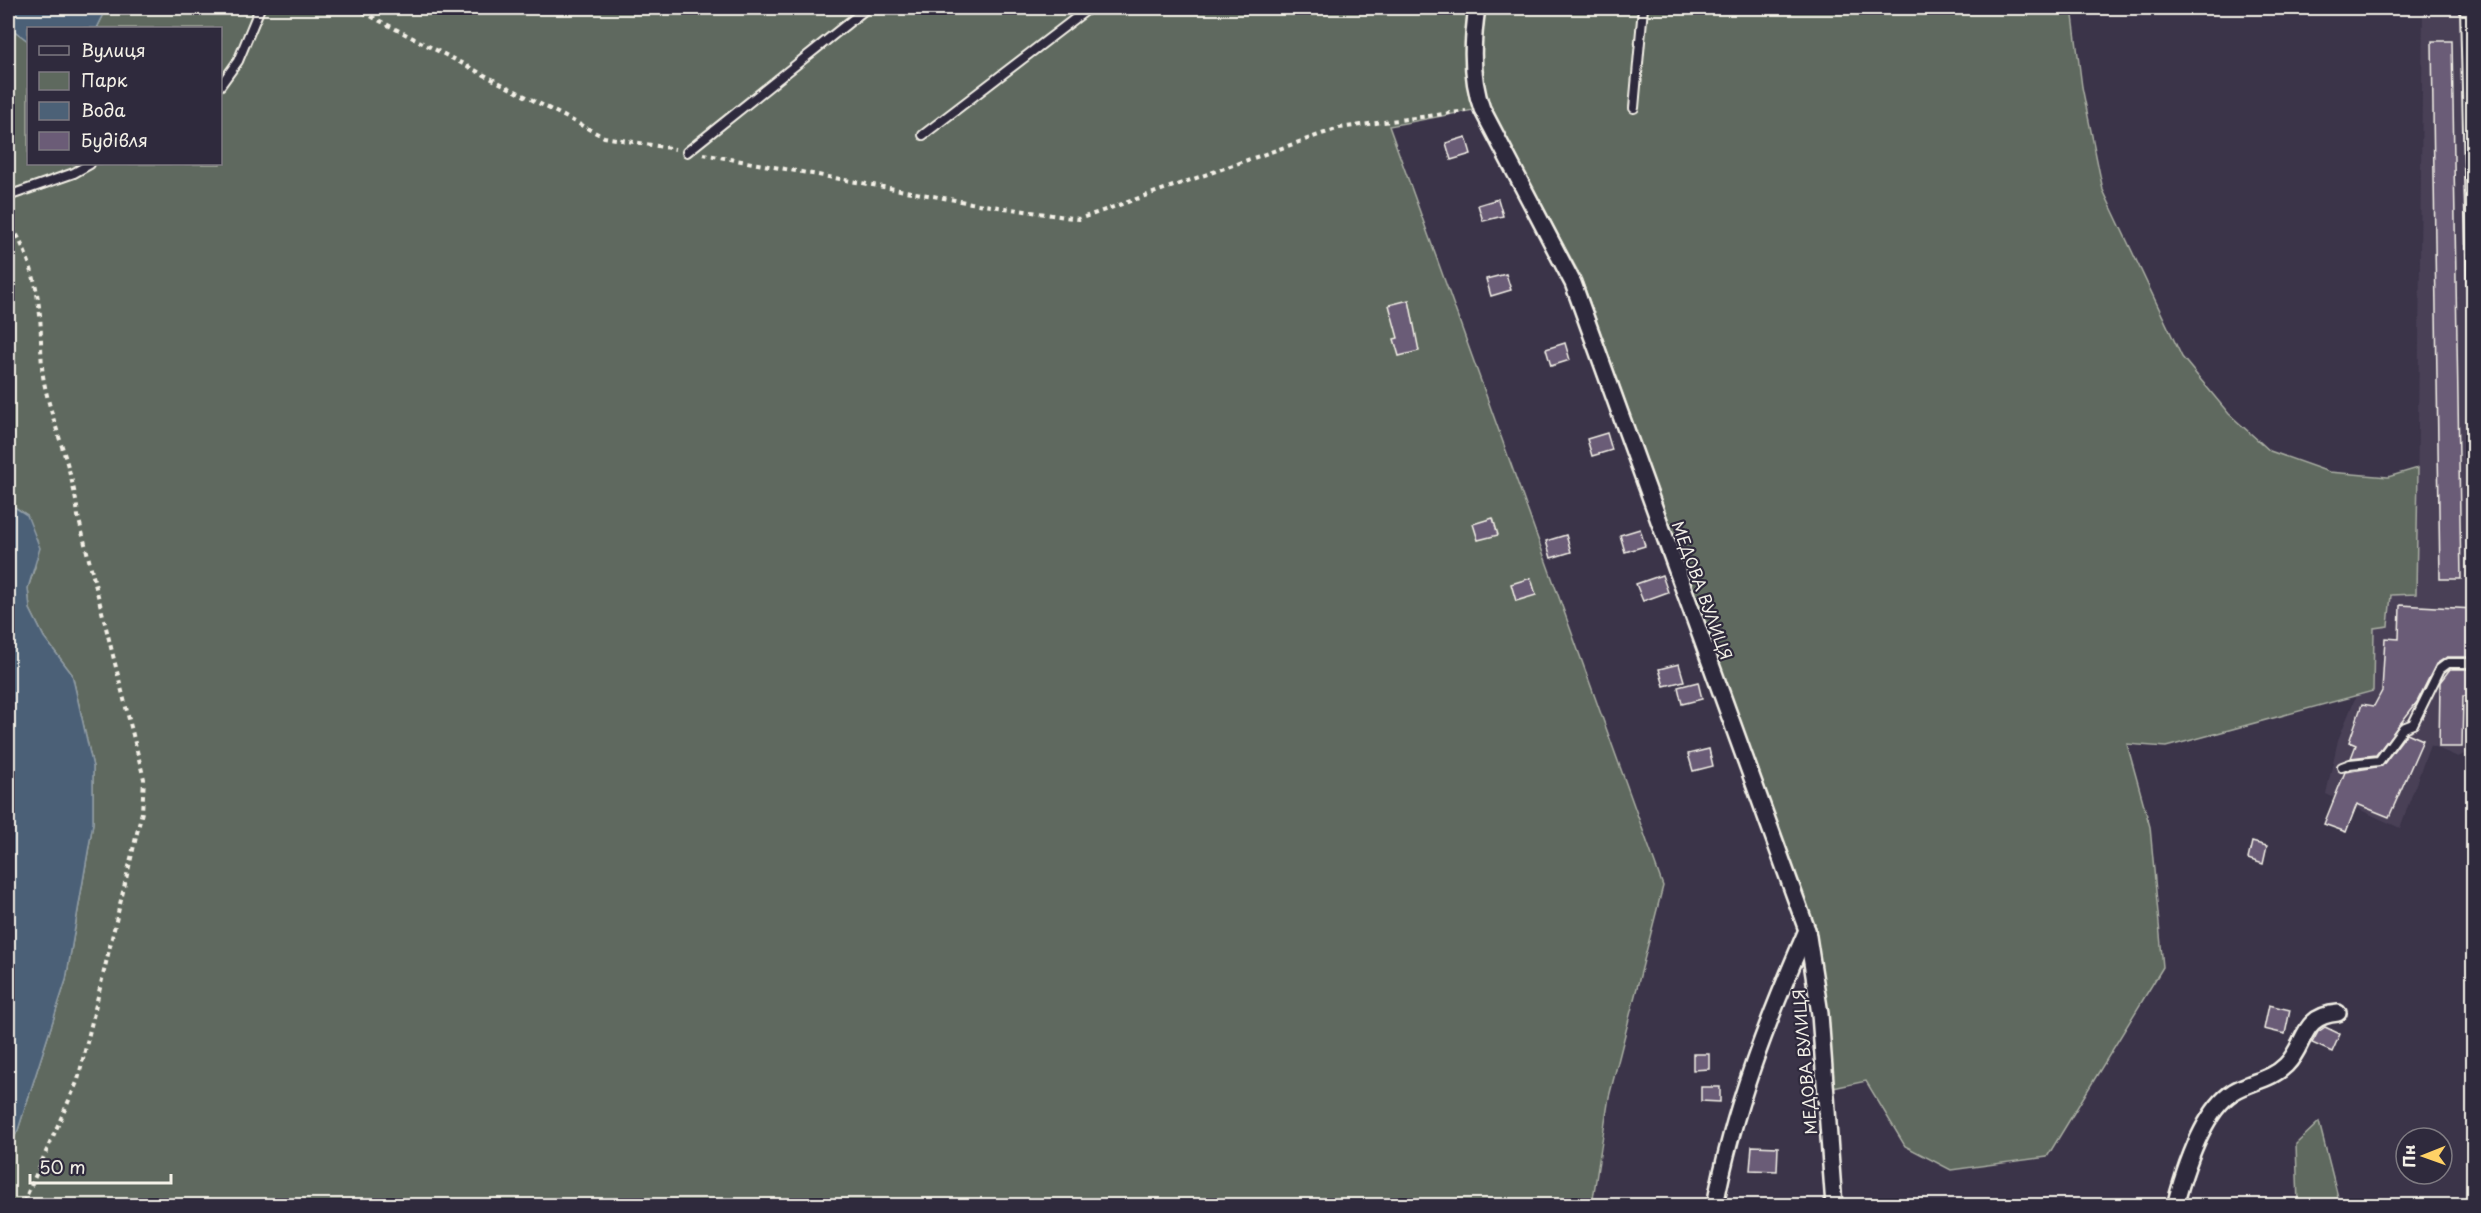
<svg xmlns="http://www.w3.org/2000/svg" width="2481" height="1213" font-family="'Playpen Sans',sans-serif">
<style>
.built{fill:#494057}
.green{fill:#5e695e;stroke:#a9ada3;stroke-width:1.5}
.water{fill:#4c6177;stroke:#8f9ba4;stroke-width:1.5}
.building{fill:#6b5c77;stroke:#f4f1e8;stroke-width:1.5}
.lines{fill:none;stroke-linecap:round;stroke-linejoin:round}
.lane-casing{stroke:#f4f1e8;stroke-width:12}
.street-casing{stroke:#f4f1e8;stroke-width:20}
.path{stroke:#f4f1e8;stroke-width:4;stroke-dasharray:4.5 4.5;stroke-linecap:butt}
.lane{stroke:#2f2a3d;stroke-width:8}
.street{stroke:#2f2a3d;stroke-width:15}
.labels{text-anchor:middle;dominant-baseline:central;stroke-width:4.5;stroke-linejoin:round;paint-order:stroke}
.street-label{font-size:16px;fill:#f4f1e8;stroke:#2f2a3d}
</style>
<rect width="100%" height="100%" fill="#3b3449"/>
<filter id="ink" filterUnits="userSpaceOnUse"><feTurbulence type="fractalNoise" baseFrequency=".0167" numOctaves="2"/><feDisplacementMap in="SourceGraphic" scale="12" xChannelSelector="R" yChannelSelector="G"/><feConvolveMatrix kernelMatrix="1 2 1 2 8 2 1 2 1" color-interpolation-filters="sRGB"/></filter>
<g filter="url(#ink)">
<path class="built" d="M 2423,8 L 2473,8 L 2473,750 L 2458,757 L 2430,745 L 2400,828 L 2326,794 L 2338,740 L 2356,696 L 2373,691 L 2374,628 L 2388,626 L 2391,594 L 2416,593 Z"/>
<g class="green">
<path d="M 103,8 L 2072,8 L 2082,87 L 2103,190 L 2182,357 L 2229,414 L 2270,451 L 2329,472 L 2388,477 L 2418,468 L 2416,594 L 2391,595 L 2388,626 L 2374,628 L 2373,691 L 2166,747 L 2127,744 L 2150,827 L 2163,967 L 2047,1157 L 1951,1170 L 1905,1146 L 1866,1081 L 1833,1088 L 1827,1013 L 1812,924 L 1580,275 L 1489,107 L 1389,126 L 1663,886 L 1609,1097 L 1592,1205 L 8,1206 L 8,1148 L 18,1130 L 66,980 L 93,823 L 93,767 L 72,674 L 44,637 L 30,609 L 28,588 L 35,567 L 27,515 L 8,503 L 8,26 L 28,41 L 28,164 L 220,164 L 220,28 L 97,28 L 104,14 Z"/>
<path d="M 2319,1122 L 2340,1205 L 2298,1205 L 2296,1144 Z"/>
</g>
<g class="water">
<path d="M 8,8 L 103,8 L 104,14 L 97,28 L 28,28 L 28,41 L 8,26 Z"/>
<path d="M 8,503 L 27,515 L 40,548 L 28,588 L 30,609 L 44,637 L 72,674 L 93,767 L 93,823 L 66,980 L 18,1130 L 8,1148 Z"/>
</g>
<g class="building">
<path d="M 2432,41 L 2452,41 L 2461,579 L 2440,579 Z"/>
<path d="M 1466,137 L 1471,154 L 1451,160 L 1446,143 Z"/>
<path d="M 1498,199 L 1503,216 L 1483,221 L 1478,205 Z"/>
<path d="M 1506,274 L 1511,290 L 1491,296 L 1486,279 Z"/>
<path d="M 1409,300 L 1419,351 L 1399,356 L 1394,339 L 1398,338 L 1389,305 Z"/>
<path d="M 1565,343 L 1570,360 L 1551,366 L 1546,349 Z"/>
<path d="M 1607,433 L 1612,450 L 1592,456 L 1587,439 Z"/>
<path d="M 1493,518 L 1498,535 L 1478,540 L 1473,524 Z"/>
<path d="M 1640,529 L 1645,546 L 1625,552 L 1620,535 Z"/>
<path d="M 1566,535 L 1571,552 L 1551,558 L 1546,541 Z"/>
<path d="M 1662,575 L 1668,592 L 1643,601 L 1636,584 Z"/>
<path d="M 1531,578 L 1536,595 L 1516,601 L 1511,584 Z"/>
<path d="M 2400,605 L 2474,609 L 2474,657 L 2447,657 L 2436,664 L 2417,702 L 2376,755 L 2351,758 L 2356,745 L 2349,742 L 2362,704 L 2374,706 L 2382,691 L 2385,638 L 2399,639 Z"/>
<path d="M 1679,664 L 1684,681 L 1664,686 L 1659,669 Z"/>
<path d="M 2450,669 L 2474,669 L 2474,696 L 2463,696 L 2462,747 L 2439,747 L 2440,682 Z"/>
<path d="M 1698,682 L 1702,699 L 1682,704 L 1678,687 Z"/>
<path d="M 2407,733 L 2423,740 L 2389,817 L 2357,804 L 2346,832 L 2324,824 L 2345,772 L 2382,766 Z"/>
<path d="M 1709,749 L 1713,766 L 1693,771 L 1688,754 Z"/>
<path d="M 2252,842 L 2267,846 L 2263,864 L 2248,859 Z"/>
<path d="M 2269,1005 L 2290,1010 L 2285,1034 L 2264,1029 Z"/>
<path d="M 2325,1027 L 2340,1034 L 2332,1052 L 2312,1043 L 2318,1032 Z"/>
<path d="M 1693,1054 L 1709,1054 L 1709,1069 L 1693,1070 Z"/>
<path d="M 1701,1087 L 1720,1087 L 1720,1102 L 1701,1101 Z"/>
<path d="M 1752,1146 L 1778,1147 L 1777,1171 L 1750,1170 Z"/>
</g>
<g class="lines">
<g class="lane-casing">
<g id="lane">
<path d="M 2465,8 L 2474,381"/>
<path d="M 220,86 L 238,61 L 260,8"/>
<path d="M 1634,108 L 1643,8"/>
<path d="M 923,135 L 1089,8"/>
<path d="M 687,152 L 867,8"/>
<path d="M 8,196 L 74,173 L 90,164"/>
<path d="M 2342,767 L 2350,764 L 2379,761 L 2403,728 L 2413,724 L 2440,669 L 2448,663 L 2474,663"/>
</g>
</g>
<g class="street-casing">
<g id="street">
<path d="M 1477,8 C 1472,41 1470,77 1482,109 L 1573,283 L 1807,930 L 1820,1014 L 1834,1206"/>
<path d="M 1715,1206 C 1733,1109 1768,1019 1807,930"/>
<path d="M 2175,1206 C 2184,1172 2202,1112 2233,1092 C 2251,1081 2271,1080 2286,1065 C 2307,1044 2300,1016 2338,1013"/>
</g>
</g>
<g class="path">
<path d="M 355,8 L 604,137 L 675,149"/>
<path d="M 703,154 L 971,203 L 1079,219 L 1339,128 L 1466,111"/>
<path d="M 8,219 C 23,244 34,270 38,300 C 43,327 39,355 44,382 C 53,427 74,472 78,516 L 144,779 L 142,812 L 78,1080 L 22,1206"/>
</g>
<use href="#lane" class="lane"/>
<use href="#street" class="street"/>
</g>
</g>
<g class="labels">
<g class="street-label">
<text transform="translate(1703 590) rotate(70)">МЕДОВА ВУЛИЦЯ</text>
<text transform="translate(1804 1062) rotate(-95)">МЕДОВА ВУЛИЦЯ</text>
</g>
</g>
<rect width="2481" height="1213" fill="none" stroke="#2f2a3d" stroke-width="30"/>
<rect x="15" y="15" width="2451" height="1183" fill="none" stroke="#f4f1e8" stroke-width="2" filter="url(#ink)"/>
<rect x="27" y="27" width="195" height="138" fill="#2f2a3d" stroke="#7e7a81" stroke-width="1.5"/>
<rect x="39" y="46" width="30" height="9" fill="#2f2a3d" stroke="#7e7a81" stroke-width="1.5"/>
<text x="81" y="57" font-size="18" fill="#f4f1e8">Вулиця</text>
<rect x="39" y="72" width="30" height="18" fill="#5e695e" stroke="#7e7a81" stroke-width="1.5"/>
<text x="81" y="87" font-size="18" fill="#f4f1e8">Парк</text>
<rect x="39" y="102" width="30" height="18" fill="#4c6177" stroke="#7e7a81" stroke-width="1.5"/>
<text x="81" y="117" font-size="18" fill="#f4f1e8">Вода</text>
<rect x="39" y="132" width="30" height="18" fill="#6b5c77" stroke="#7e7a81" stroke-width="1.5"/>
<text x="81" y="147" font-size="18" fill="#f4f1e8">Будівля</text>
<g transform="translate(2424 1156) rotate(269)"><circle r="28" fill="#2f2a3d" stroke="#7e7a81" stroke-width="1.5"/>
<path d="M0-4.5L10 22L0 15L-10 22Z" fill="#ffd166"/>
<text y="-9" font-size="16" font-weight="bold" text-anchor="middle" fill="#f4f1e8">Пн</text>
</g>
<path d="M30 1174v9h141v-9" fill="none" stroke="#f4f1e8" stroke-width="3"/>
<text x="39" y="1174" font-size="18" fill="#f4f1e8" stroke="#2f2a3d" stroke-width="4.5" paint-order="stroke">50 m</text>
</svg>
